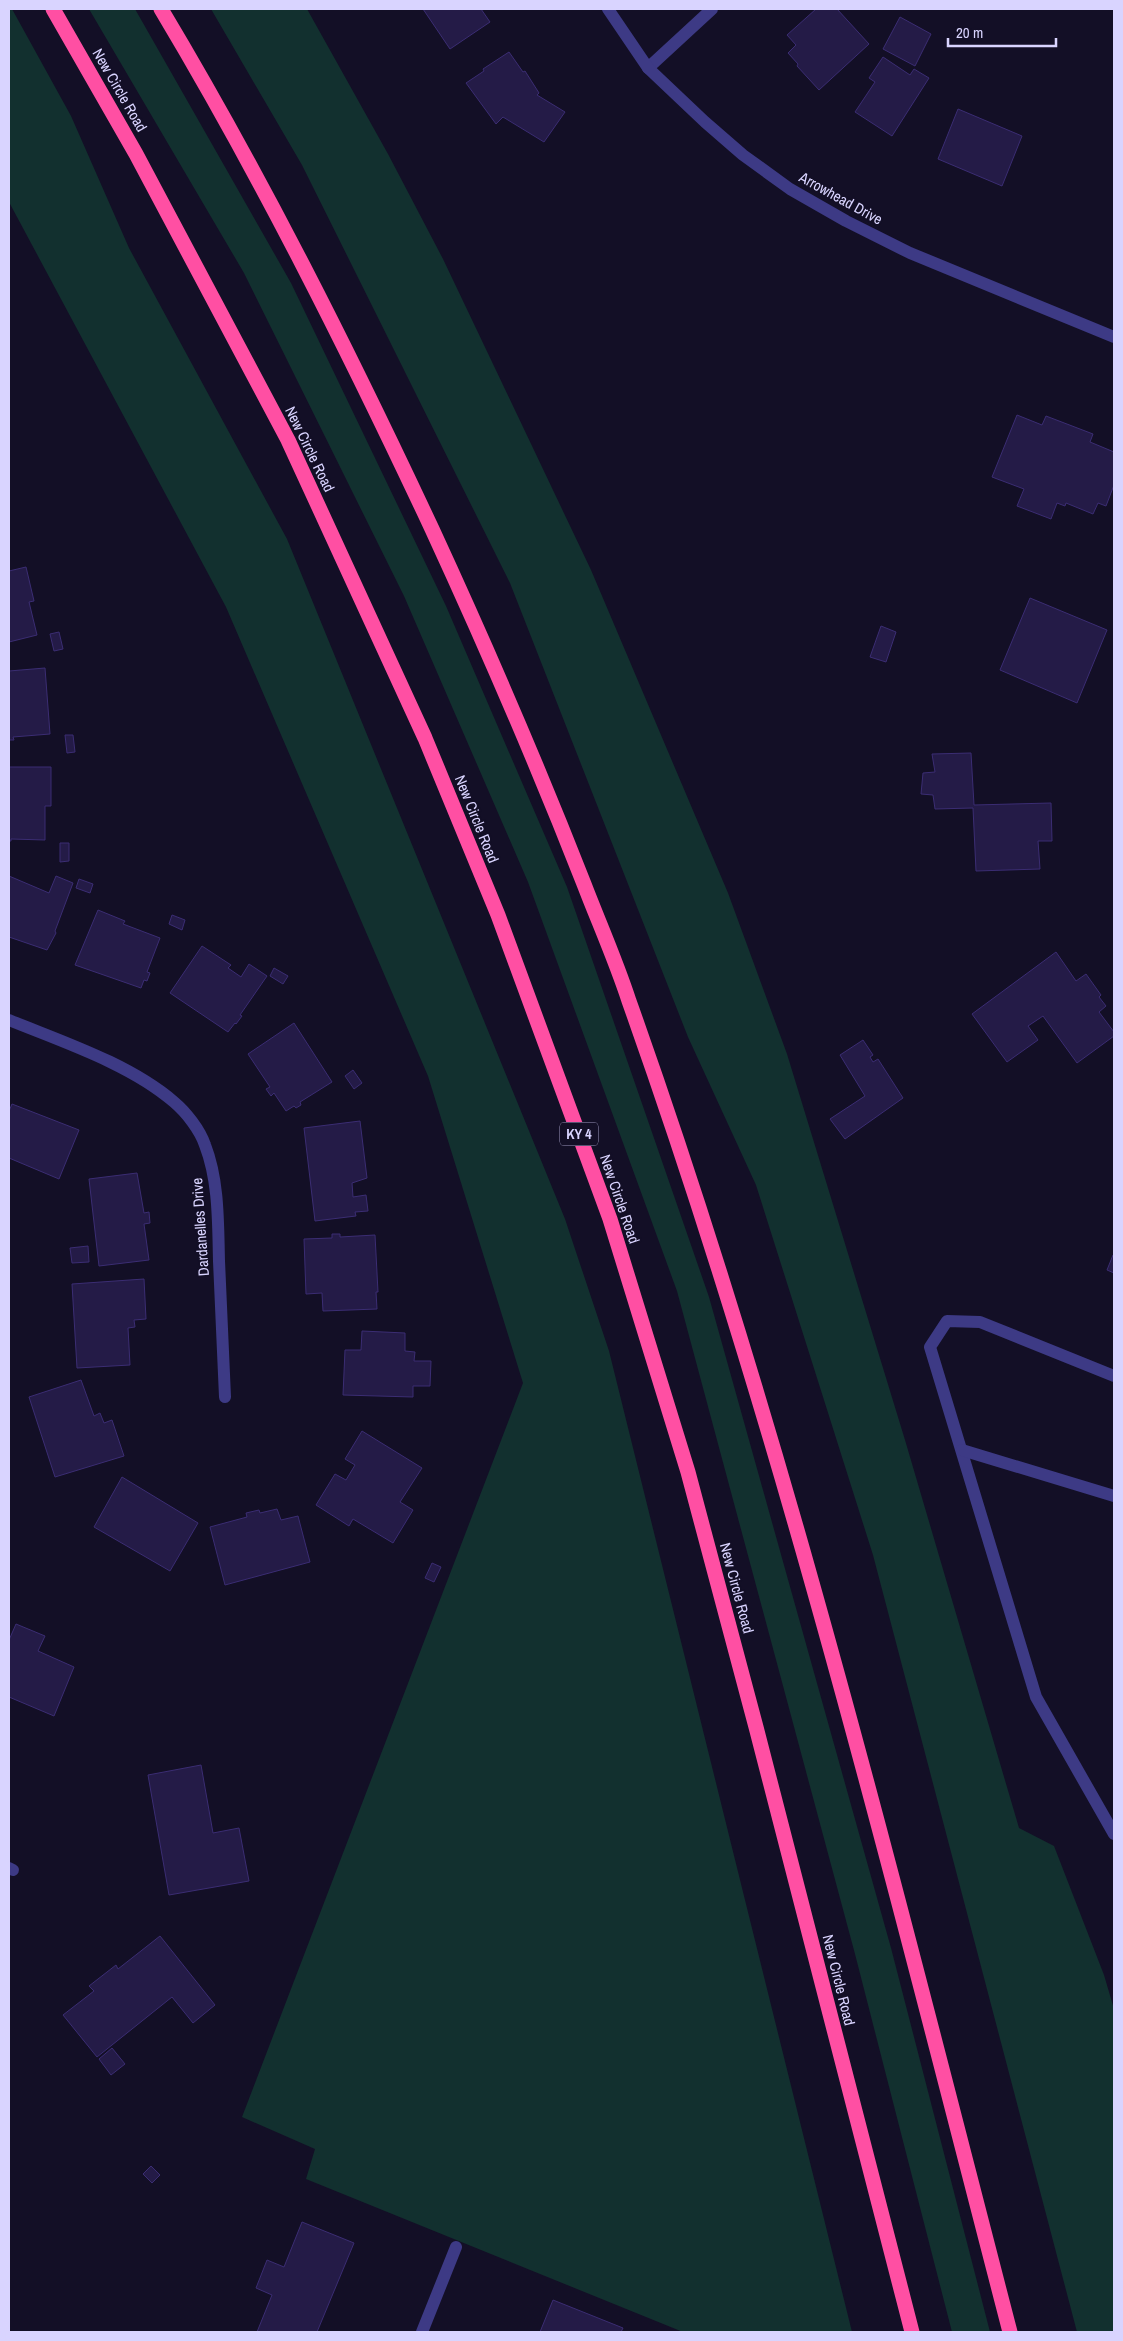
<svg xmlns="http://www.w3.org/2000/svg" width="1123" height="2341" font-family="'Archivo Narrow',sans-serif">
<style>
.green{fill:#12302f}
.building{fill:#241b47;stroke:#3b2d73}
.lines{fill:none;stroke-linecap:round;stroke-linejoin:round}
.service{stroke:#3d3a85;stroke-width:12}
.minor{stroke:#3d3a85;stroke-width:12}
.tertiary{stroke:#3d3a85;stroke-width:12}
.motorway{stroke:#ff4fa3;stroke-width:15}
.labels{text-anchor:middle;dominant-baseline:central;stroke-width:4;stroke-linejoin:round;paint-order:stroke}
.shield{fill:#130f26;stroke:#9e99be;stroke-width:1}
.shield-label{font-size:14px;font-weight:bold;fill:#d9d4ff}
.street-label{font-size:15px;fill:#d9d4ff;stroke:#130f26}
</style>
<rect width="100%" height="100%" fill="#130f26"/>
<g class="green">
<path d="M 9,9 L 12,9 L 71,116 L 129,248 L 287,539 L 565,1219 L 609,1351 L 852,2332 L 683,2332 L 306,2179 L 315,2149 L 242,2117 L 523,1383 L 428,1076 L 226,607 L 9,202 Z"/>
<path d="M 89,9 L 135,9 L 291,283 L 446,606 L 567,887 L 709,1297 L 891,1948 L 990,2332 L 952,2332 L 855,1954 L 677,1291 L 528,882 L 404,596 L 244,273 Z"/>
<path d="M 211,9 L 307,9 L 388,154 L 443,259 L 591,570 L 728,893 L 787,1054 L 905,1440 L 1019,1828 L 1054,1846 L 1104,1975 L 1114,2009 L 1114,2332 L 1077,2332 L 873,1555 L 756,1185 L 688,1037 L 510,583 L 302,165 Z"/>
</g>
<g class="building">
<path d="M 423,9 L 481,9 L 490,22 L 450,49 Z"/>
<path d="M 816,9 L 837,9 L 869,44 L 819,90 L 797,66 L 798,64 L 788,53 L 796,45 L 787,35 Z"/>
<path d="M 900,17 L 931,34 L 915,66 L 883,49 Z"/>
<path d="M 509,52 L 523,72 L 525,71 L 539,93 L 537,95 L 565,112 L 544,142 L 503,117 L 496,124 L 466,83 L 484,71 L 483,69 Z"/>
<path d="M 883,57 L 910,75 L 914,69 L 929,78 L 892,136 L 855,112 L 875,82 L 869,78 Z"/>
<path d="M 958,109 L 1022,136 L 1002,186 L 938,159 Z"/>
<path d="M 1017,415 L 1042,425 L 1046,416 L 1093,434 L 1090,442 L 1114,452 L 1114,485 L 1106,506 L 1098,503 L 1093,514 L 1066,503 L 1065,506 L 1057,503 L 1051,519 L 1017,506 L 1024,489 L 992,477 Z"/>
<path d="M 26,567 L 34,601 L 29,602 L 37,635 L 9,642 L 9,571 Z"/>
<path d="M 1030,598 L 1107,630 L 1077,703 L 1000,670 Z"/>
<path d="M 881,626 L 896,632 L 886,662 L 870,657 Z"/>
<path d="M 59,632 L 63,649 L 54,651 L 50,634 Z"/>
<path d="M 45,668 L 50,734 L 13,737 L 14,740 L 9,740 L 9,671 Z"/>
<path d="M 65,735 L 73,735 L 75,752 L 67,753 Z"/>
<path d="M 971,753 L 974,805 L 1051,803 L 1052,841 L 1038,841 L 1040,869 L 976,871 L 973,808 L 935,809 L 933,795 L 921,794 L 923,773 L 935,772 L 932,754 Z"/>
<path d="M 9,767 L 51,767 L 51,806 L 45,806 L 45,840 L 11,839 L 11,841 L 9,841 Z"/>
<path d="M 60,843 L 69,843 L 69,861 L 60,862 Z"/>
<path d="M 9,876 L 49,893 L 56,876 L 73,883 L 55,931 L 56,933 L 47,950 L 9,937 Z"/>
<path d="M 79,879 L 93,884 L 90,893 L 76,888 Z"/>
<path d="M 98,910 L 125,921 L 123,924 L 160,938 L 147,972 L 150,973 L 147,981 L 144,980 L 141,988 L 75,965 Z"/>
<path d="M 172,915 L 185,920 L 182,930 L 169,924 Z"/>
<path d="M 202,946 L 231,965 L 228,968 L 241,977 L 249,964 L 267,976 L 240,1015 L 242,1016 L 236,1024 L 235,1023 L 228,1032 L 170,993 Z"/>
<path d="M 1056,952 L 1076,981 L 1086,974 L 1101,995 L 1099,997 L 1106,1006 L 1099,1012 L 1114,1032 L 1114,1036 L 1077,1063 L 1043,1016 L 1028,1026 L 1038,1040 L 1007,1062 L 972,1014 Z"/>
<path d="M 274,968 L 288,976 L 283,984 L 270,976 Z"/>
<path d="M 294,1023 L 332,1082 L 300,1102 L 301,1105 L 296,1108 L 294,1106 L 286,1111 L 274,1093 L 271,1096 L 266,1089 L 270,1087 L 248,1054 Z"/>
<path d="M 863,1040 L 873,1055 L 870,1057 L 873,1062 L 878,1059 L 903,1098 L 845,1139 L 830,1119 L 865,1096 L 840,1055 Z"/>
<path d="M 353,1070 L 362,1083 L 354,1089 L 345,1076 Z"/>
<path d="M 12,1104 L 79,1130 L 59,1179 L 9,1158 L 9,1111 Z"/>
<path d="M 360,1121 L 367,1178 L 352,1183 L 353,1197 L 366,1195 L 368,1211 L 355,1212 L 356,1216 L 315,1221 L 304,1128 Z"/>
<path d="M 137,1173 L 144,1213 L 149,1212 L 150,1223 L 144,1224 L 149,1260 L 99,1266 L 89,1179 Z"/>
<path d="M 332,1234 L 340,1234 L 340,1237 L 375,1235 L 378,1292 L 376,1292 L 377,1309 L 323,1311 L 322,1293 L 306,1294 L 304,1239 L 332,1238 Z"/>
<path d="M 88,1246 L 89,1262 L 72,1263 L 70,1248 Z"/>
<path d="M 1113,1255 L 1114,1256 L 1114,1273 L 1107,1270 Z"/>
<path d="M 144,1279 L 146,1319 L 134,1320 L 135,1327 L 128,1328 L 130,1365 L 77,1368 L 72,1284 Z"/>
<path d="M 362,1331 L 405,1333 L 405,1351 L 415,1352 L 414,1361 L 431,1361 L 430,1386 L 413,1386 L 413,1397 L 343,1395 L 345,1350 L 361,1350 Z"/>
<path d="M 81,1380 L 94,1416 L 100,1413 L 104,1423 L 112,1420 L 124,1456 L 55,1477 L 29,1397 Z"/>
<path d="M 362,1431 L 422,1468 L 400,1502 L 413,1510 L 393,1543 L 353,1519 L 349,1526 L 316,1505 L 335,1474 L 346,1480 L 355,1465 L 345,1459 Z"/>
<path d="M 122,1477 L 198,1523 L 170,1571 L 94,1527 Z"/>
<path d="M 277,1509 L 281,1520 L 298,1516 L 310,1562 L 225,1585 L 210,1527 L 247,1517 L 246,1513 L 259,1510 L 260,1513 Z"/>
<path d="M 432,1563 L 441,1567 L 434,1582 L 425,1578 Z"/>
<path d="M 16,1624 L 45,1636 L 38,1651 L 74,1667 L 54,1716 L 9,1697 L 9,1640 Z"/>
<path d="M 201,1765 L 213,1833 L 239,1828 L 249,1881 L 169,1895 L 148,1775 Z"/>
<path d="M 160,1936 L 215,2005 L 193,2023 L 172,1997 L 97,2057 L 63,2015 L 94,1991 L 89,1986 L 116,1965 L 118,1969 Z"/>
<path d="M 112,2048 L 125,2064 L 111,2075 L 99,2059 Z"/>
<path d="M 151,2166 L 160,2175 L 152,2183 L 143,2174 Z"/>
<path d="M 302,2222 L 354,2243 L 317,2332 L 257,2332 L 272,2295 L 256,2288 L 267,2260 L 284,2267 Z"/>
<path d="M 553,2300 L 623,2328 L 621,2332 L 540,2332 Z"/>
</g>
<g class="lines">
<g class="service">
<path d="M 1114,1376 L 980,1322 L 947,1321 L 930,1347 L 1036,1697 L 1114,1834"/>
<path d="M 962,1450 L 1114,1496"/>
</g>
<g class="minor">
<path d="M 648,68 L 712,9"/>
<path d="M 9,1020 C 63,1042 130,1064 174,1102 C 186,1112 200,1130 205,1145 C 219,1181 218,1223 219,1261 C 221,1306 223,1352 225,1397"/>
<path d="M 9,1868 L 13,1870"/>
<path d="M 422,2332 L 456,2247"/>
</g>
<path class="tertiary" d="M 608,9 L 648,68 L 705,122 L 743,155 L 790,189 L 846,221 L 910,253 L 1114,337"/>
<g class="motorway">
<path d="M 53,9 L 136,154 L 288,440 L 425,738 L 498,915 L 610,1219 L 688,1472 L 756,1727 L 912,2332"/>
<path d="M 161,9 C 261,176 349,352 432,529 C 486,646 537,764 584,884 C 599,923 616,961 629,1001 C 784,1436 894,1885 1010,2332"/>
</g>
</g>
<g class="labels">
<rect class="shield" x="560" y="1122.5" width="38" height="23" rx="4"/>
<g class="shield-label">
<text x="579" y="1134">KY 4</text>
</g>
<g class="street-label">
<text transform="translate(120 90) rotate(60)">New Circle Road</text>
<text transform="translate(841 198) rotate(29)">Arrowhead Drive</text>
<text transform="translate(310 449) rotate(64)">New Circle Road</text>
<text transform="translate(477 819) rotate(68)">New Circle Road</text>
<text transform="translate(620 1199) rotate(71)">New Circle Road</text>
<text transform="translate(200 1227) rotate(-94)">Dardanelles Drive</text>
<text transform="translate(737 1588) rotate(75)">New Circle Road</text>
<text transform="translate(839 1980) rotate(76)">New Circle Road</text>
</g>
</g>
<rect width="1123" height="2341" fill="none" stroke="#d9d4ff" stroke-width="20"/>
<path d="M948 38v8h108v-8" fill="none" stroke="#d9d4ff" stroke-width="2.5"/>
<text x="956" y="38" font-size="15" fill="#d9d4ff" stroke="#130f26" stroke-width="4" paint-order="stroke">20 m</text>
</svg>
